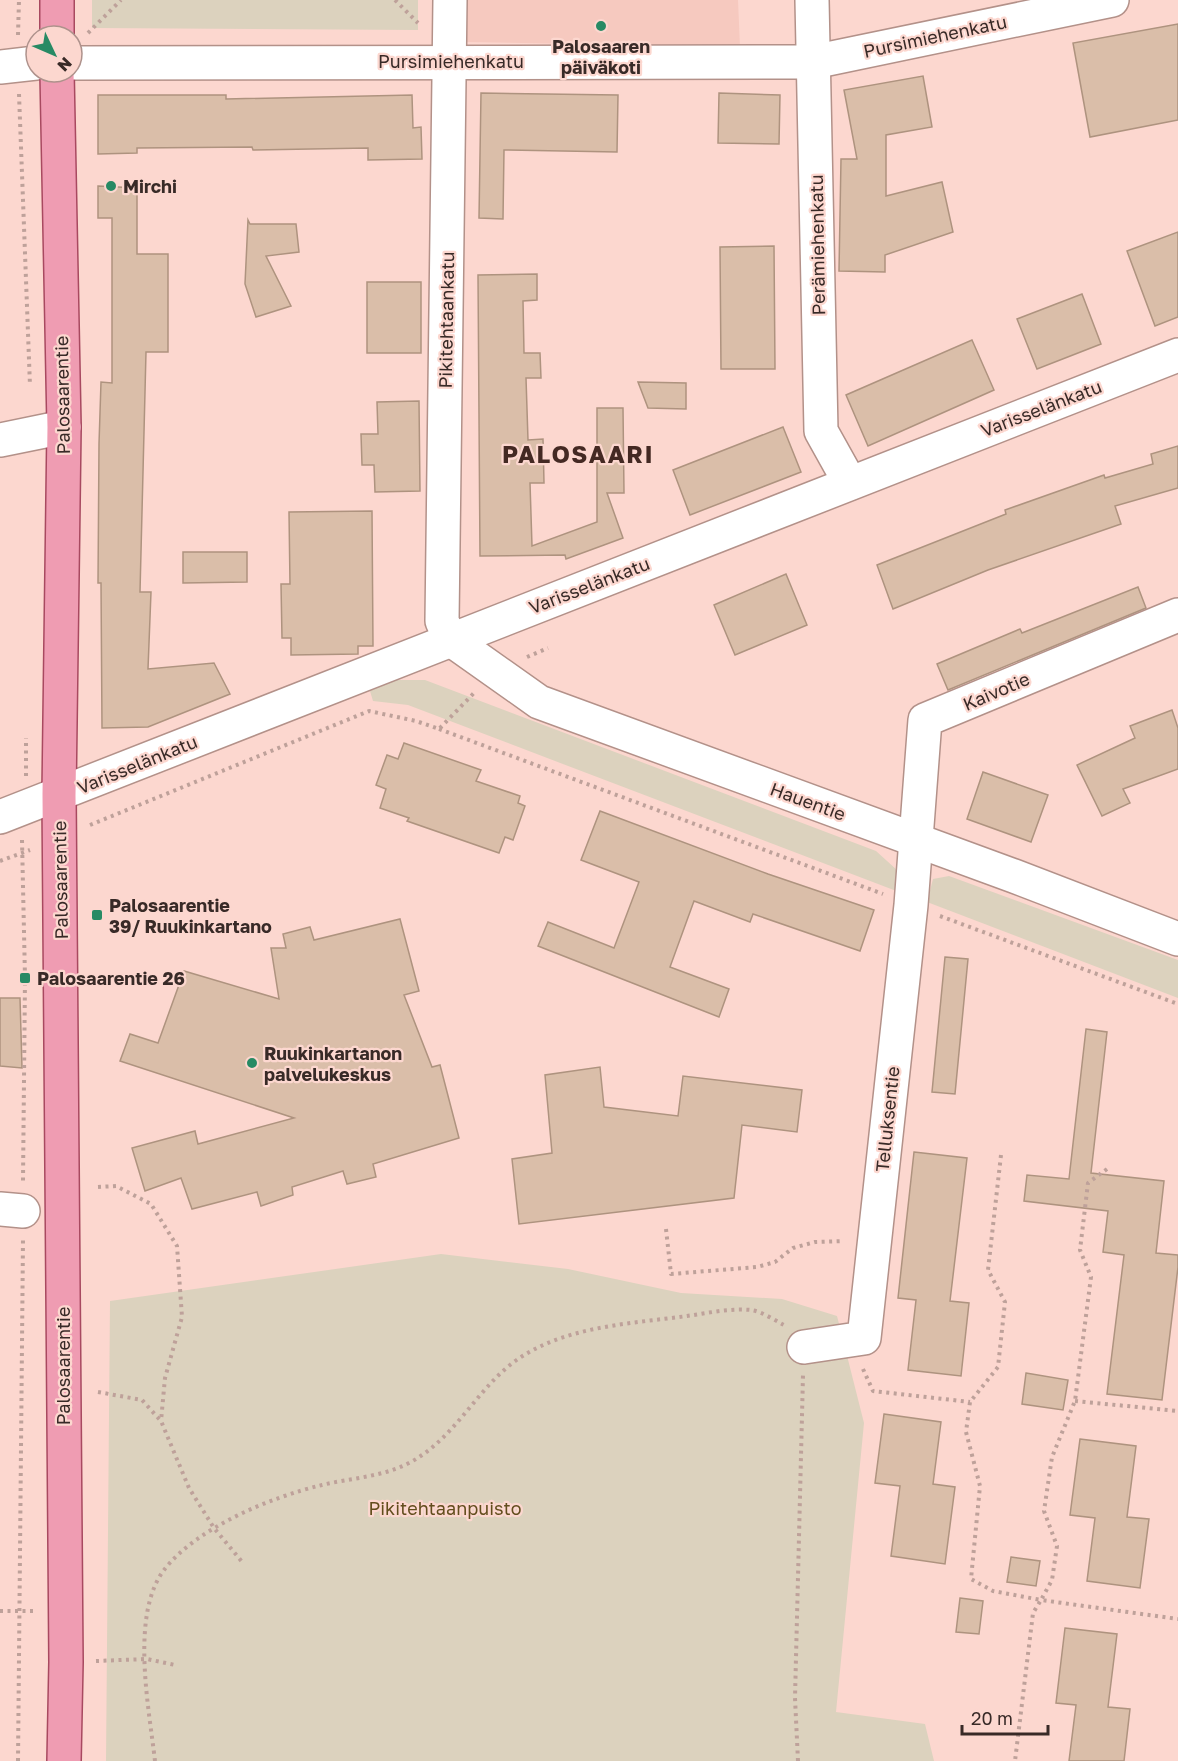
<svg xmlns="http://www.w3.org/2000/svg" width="1178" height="1761" font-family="'Golos Text',sans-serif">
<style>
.built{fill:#f6c9bf}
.green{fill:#dcd2be}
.building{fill:#dabea9;stroke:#ae937f;stroke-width:1.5}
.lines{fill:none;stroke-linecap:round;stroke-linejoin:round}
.minor-casing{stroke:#b39189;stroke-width:36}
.major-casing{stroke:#a84960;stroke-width:36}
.path{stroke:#bea19a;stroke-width:4;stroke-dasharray:3 4.5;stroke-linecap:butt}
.minor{stroke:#fff;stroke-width:33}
.major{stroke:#ef9cb2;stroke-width:33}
.poi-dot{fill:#278a64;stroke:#fcd7cf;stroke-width:2}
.labels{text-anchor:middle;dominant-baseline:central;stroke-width:4.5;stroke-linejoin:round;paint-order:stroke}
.street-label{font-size:18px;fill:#382a27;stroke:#fcd7cf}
.poi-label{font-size:18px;font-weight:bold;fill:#382a27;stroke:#fcd7cf;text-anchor:start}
.park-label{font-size:18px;fill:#624d1d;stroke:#fcd7cf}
.district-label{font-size:24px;font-weight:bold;letter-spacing:1.5px;fill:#442923;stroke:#fcd7cf}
</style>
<rect width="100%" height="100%" fill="#fcd7cf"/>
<path class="built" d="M 463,0 L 738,0 L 740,47 L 464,42 Z"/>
<g class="green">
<path d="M 92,0 L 418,0 L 418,30 L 92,28 Z"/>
<path d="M 394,680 L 425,680 L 876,851 L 897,870 L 899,892 L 408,705 L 373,701 L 370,691 Z"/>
<path d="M 949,876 L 1178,960 L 1178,998 L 927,902 L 933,879 Z"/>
<path d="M 441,1254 L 568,1269 L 681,1293 L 782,1299 L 837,1316 L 864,1423 L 836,1712 L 925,1724 L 934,1761 L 106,1761 L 110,1301 Z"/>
</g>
<g class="building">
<path d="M 1178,24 L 1178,120 L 1090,137 L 1073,43 Z"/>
<path d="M 923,76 L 932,127 L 886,135 L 886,196 L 942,182 L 953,232 L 885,255 L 885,272 L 839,271 L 841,159 L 857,159 L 844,90 Z"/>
<path d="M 481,93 L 618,95 L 617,152 L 504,150 L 503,219 L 479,218 Z"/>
<path d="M 719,93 L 780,95 L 779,144 L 718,143 Z"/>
<path d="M 98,95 L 226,95 L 226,99 L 412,95 L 413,128 L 421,127 L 422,159 L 368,160 L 368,148 L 253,150 L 252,147 L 137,148 L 137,153 L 98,154 Z"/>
<path d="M 98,186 L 137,188 L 137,254 L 168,254 L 168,352 L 146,352 L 140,592 L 151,592 L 148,669 L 214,663 L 230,694 L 148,727 L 102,728 L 101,583 L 98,583 L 99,444 L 101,382 L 112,383 L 112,218 L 98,218 Z"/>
<path d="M 248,220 L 250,224 L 296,224 L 299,252 L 266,256 L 291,306 L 256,317 L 245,284 Z"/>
<path d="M 1178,232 L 1178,317 L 1155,326 L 1127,251 Z"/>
<path d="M 774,246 L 775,369 L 721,369 L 720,247 Z"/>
<path d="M 537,274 L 537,300 L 523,301 L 524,353 L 540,353 L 541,378 L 526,378 L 528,440 L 543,439 L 544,483 L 530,483 L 532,546 L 597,522 L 597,408 L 623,408 L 624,493 L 607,493 L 623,538 L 566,559 L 565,555 L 480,556 L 478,275 Z"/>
<rect x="367" y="282" width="54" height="71"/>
<path d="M 1082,294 L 1101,344 L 1037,369 L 1017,319 Z"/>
<path d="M 972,340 L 994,390 L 868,446 L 846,395 Z"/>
<path d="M 638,382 L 686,383 L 686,409 L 648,408 Z"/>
<path d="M 419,401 L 420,491 L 375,492 L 374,465 L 362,465 L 361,434 L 378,434 L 377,402 Z"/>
<path d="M 783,427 L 801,472 L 690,515 L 673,470 Z"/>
<path d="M 1178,446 L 1178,488 L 1115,506 L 1121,524 L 988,570 L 893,609 L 877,565 L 1006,514 L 1005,510 L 1104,475 L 1105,478 L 1153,464 L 1151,454 Z"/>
<path d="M 372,511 L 373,646 L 358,646 L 358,654 L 291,655 L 291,638 L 282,638 L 281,584 L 290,584 L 289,512 Z"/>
<path d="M 183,552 L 247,552 L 247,582 L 183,583 Z"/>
<path d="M 786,574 L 807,625 L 735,655 L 714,605 Z"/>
<path d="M 1138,587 L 1146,608 L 948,690 L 937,664 L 1020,629 L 1022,633 Z"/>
<path d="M 1172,710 L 1178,728 L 1178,769 L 1123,789 L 1130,803 L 1102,816 L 1077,765 L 1135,738 L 1130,726 Z"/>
<path d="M 404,743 L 481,770 L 476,781 L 520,796 L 518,803 L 525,806 L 513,840 L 505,837 L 499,853 L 407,821 L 409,818 L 380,808 L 386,789 L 376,785 L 387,755 L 398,759 Z"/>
<path d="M 983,772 L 1048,795 L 1031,842 L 967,819 Z"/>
<path d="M 600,811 L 768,874 L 874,910 L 860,951 L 753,914 L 750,922 L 694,901 L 670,967 L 729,989 L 719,1017 L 538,946 L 548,922 L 614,948 L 639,882 L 581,860 Z"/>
<path d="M 400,919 L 419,991 L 404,995 L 432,1067 L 440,1065 L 459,1138 L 373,1164 L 376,1177 L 347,1184 L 343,1171 L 292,1187 L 293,1195 L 261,1206 L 257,1192 L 192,1209 L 181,1178 L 145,1191 L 132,1148 L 195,1131 L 198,1144 L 294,1118 L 120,1061 L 130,1034 L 158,1043 L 184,971 L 279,999 L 271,948 L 286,948 L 283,934 L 310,927 L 314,940 Z"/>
<path d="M 945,957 L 968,959 L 955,1094 L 932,1092 Z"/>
<path d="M 0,998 L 20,998 L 22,1068 L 0,1066 Z"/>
<path d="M 1086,1029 L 1107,1032 L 1091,1173 L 1164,1181 L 1156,1253 L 1178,1255 L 1178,1267 L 1162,1400 L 1107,1394 L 1124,1255 L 1103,1252 L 1108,1211 L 1024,1201 L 1027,1175 L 1069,1179 Z"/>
<path d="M 600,1067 L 604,1107 L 678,1116 L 683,1076 L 802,1090 L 797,1132 L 742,1125 L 734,1198 L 519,1224 L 512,1159 L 552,1153 L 545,1075 Z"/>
<path d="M 914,1152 L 967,1158 L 950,1301 L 969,1303 L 961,1376 L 908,1370 L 916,1300 L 898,1298 Z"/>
<path d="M 1026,1373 L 1068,1380 L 1063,1410 L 1022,1404 Z"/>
<path d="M 884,1414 L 941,1422 L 933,1484 L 955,1487 L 945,1564 L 891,1556 L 900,1486 L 875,1483 Z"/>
<path d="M 1080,1439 L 1136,1446 L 1127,1517 L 1149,1519 L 1140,1588 L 1087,1581 L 1095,1518 L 1070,1515 Z"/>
<path d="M 1011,1557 L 1040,1561 L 1036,1586 L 1007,1582 Z"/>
<path d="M 960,1598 L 983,1601 L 979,1634 L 956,1632 Z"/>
<path d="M 1065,1628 L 1117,1634 L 1108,1707 L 1130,1709 L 1124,1761 L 1069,1761 L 1076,1705 L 1056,1703 Z"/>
</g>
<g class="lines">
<g class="minor-casing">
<g id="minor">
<path d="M 450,0 L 442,621 L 450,639 L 539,702 L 1014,876 L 1178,939"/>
<path d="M 812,0 L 821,431 L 850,483"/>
<path d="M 72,63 L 813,62 L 1112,0"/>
<path d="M 0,67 L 36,63"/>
<path d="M 0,440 L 64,427"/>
<path d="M 0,817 L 1178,355"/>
<path d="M 0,1209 L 23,1211"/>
<path d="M 804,1347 L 864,1338 L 911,905 L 925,720 L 1178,615"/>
</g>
</g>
<g class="major-casing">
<g id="major">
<path d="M 57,0 L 57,36"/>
<path d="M 57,72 L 64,427 L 59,795 L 66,1662 L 64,1761"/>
</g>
</g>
<g class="path">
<path d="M 395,0 L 418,23"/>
<path d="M 88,33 L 121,0"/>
<path d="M 18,35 L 19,0"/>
<path d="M 19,94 L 30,386"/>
<path d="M 527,657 L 548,648"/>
<path d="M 439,729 L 883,894"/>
<path d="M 26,776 L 26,738"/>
<path d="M 90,825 L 369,711 L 416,721 L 439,729 L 474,693"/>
<path d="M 22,840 L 25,978 L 23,1181"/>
<path d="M 0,861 L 30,850"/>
<path d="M 940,916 L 1178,1004"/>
<path d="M 1001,1155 L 988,1270 L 1005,1302 L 998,1367 L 970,1402 L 966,1432 L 980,1486 L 971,1579 L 993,1591 L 1041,1600 L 1033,1613 L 1015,1761"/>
<path d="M 1107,1169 L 1088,1183 L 1080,1250 L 1091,1277 L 1075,1401 L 1052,1457 L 1044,1511 L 1057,1546 L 1052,1580 L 1041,1600 L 1178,1619"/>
<path d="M 98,1187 L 116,1186 L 151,1204 L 177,1246 L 182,1317 L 165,1378 L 161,1421"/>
<path d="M 666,1229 L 671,1274 L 757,1267 L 775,1262 L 793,1248 L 815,1242 L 844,1241"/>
<path d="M 863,1369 L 873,1391 L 970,1402"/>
<path d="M 98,1392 L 142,1400 L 161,1421 L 189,1488 L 214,1528 L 243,1563"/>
<path d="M 1075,1401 L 1178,1411"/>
<path d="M 0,1611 L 34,1611"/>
<path d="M 96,1661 L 147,1659 L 175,1665"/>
<path d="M 18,1761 L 23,1239"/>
<path d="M 155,1761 C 149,1708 130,1615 164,1570 C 196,1528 271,1497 322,1485 C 351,1478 382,1477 409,1463 C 453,1440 474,1394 510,1365 C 559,1326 629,1324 687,1316 C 708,1313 730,1308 751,1310 C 761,1311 774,1320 784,1325"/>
<path d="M 798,1761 L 795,1698 L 803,1375"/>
</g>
<use href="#minor" class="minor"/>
<use href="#major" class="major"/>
</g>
<g class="poi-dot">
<circle cx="601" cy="26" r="6"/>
<circle cx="111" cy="186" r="6"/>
<rect x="91" y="909" width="12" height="12" rx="3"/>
<rect x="19" y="972" width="12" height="12" rx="3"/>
<circle cx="252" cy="1063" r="6"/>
</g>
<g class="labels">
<g class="street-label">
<text transform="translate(935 36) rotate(-12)">Pursimiehenkatu</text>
<text x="451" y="61">Pursimiehenkatu</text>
<text transform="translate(817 245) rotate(-91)">Perämiehenkatu</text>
<text transform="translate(446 320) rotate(-89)">Pikitehtaankatu</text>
<text transform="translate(62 395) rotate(-91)">Palosaarentie</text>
<text transform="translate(1041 408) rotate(-21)">Varisselänkatu</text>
<text transform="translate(589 585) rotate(-21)">Varisselänkatu</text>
<text transform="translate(996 691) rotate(-23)">Kaivotie</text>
<text transform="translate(137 764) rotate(-22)">Varisselänkatu</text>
<text transform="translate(808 801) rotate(20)">Hauentie</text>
<text transform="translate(60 880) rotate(-91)">Palosaarentie</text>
<text transform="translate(887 1119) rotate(-84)">Telluksentie</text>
<text transform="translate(63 1366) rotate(-90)">Palosaarentie</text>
</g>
<g class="poi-label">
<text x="601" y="46" text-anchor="middle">Palosaaren<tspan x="601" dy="21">päiväkoti</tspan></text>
<text x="123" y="186">Mirchi</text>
<text x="109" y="905">Palosaarentie<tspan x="109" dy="21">39/ Ruukinkartano</tspan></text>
<text x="37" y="978">Palosaarentie 26</text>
<text x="264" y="1053">Ruukinkartanon<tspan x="264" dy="21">palvelukeskus</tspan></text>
</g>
<g class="park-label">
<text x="445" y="1508">Pikitehtaanpuisto</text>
</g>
<g class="district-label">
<text x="578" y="453">PALOSAARI</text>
</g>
</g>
<g transform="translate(54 54) rotate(134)"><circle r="28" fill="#fcd7cf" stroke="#ae928c" stroke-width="1.5"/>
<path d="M0-4.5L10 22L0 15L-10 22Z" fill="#278a64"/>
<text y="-9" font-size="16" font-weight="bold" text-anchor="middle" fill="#382a27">N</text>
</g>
<path d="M962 1725v9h86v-9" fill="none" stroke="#382a27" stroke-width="3"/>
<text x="971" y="1725" font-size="18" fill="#382a27" stroke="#fcd7cf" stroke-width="4.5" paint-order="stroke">20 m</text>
</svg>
